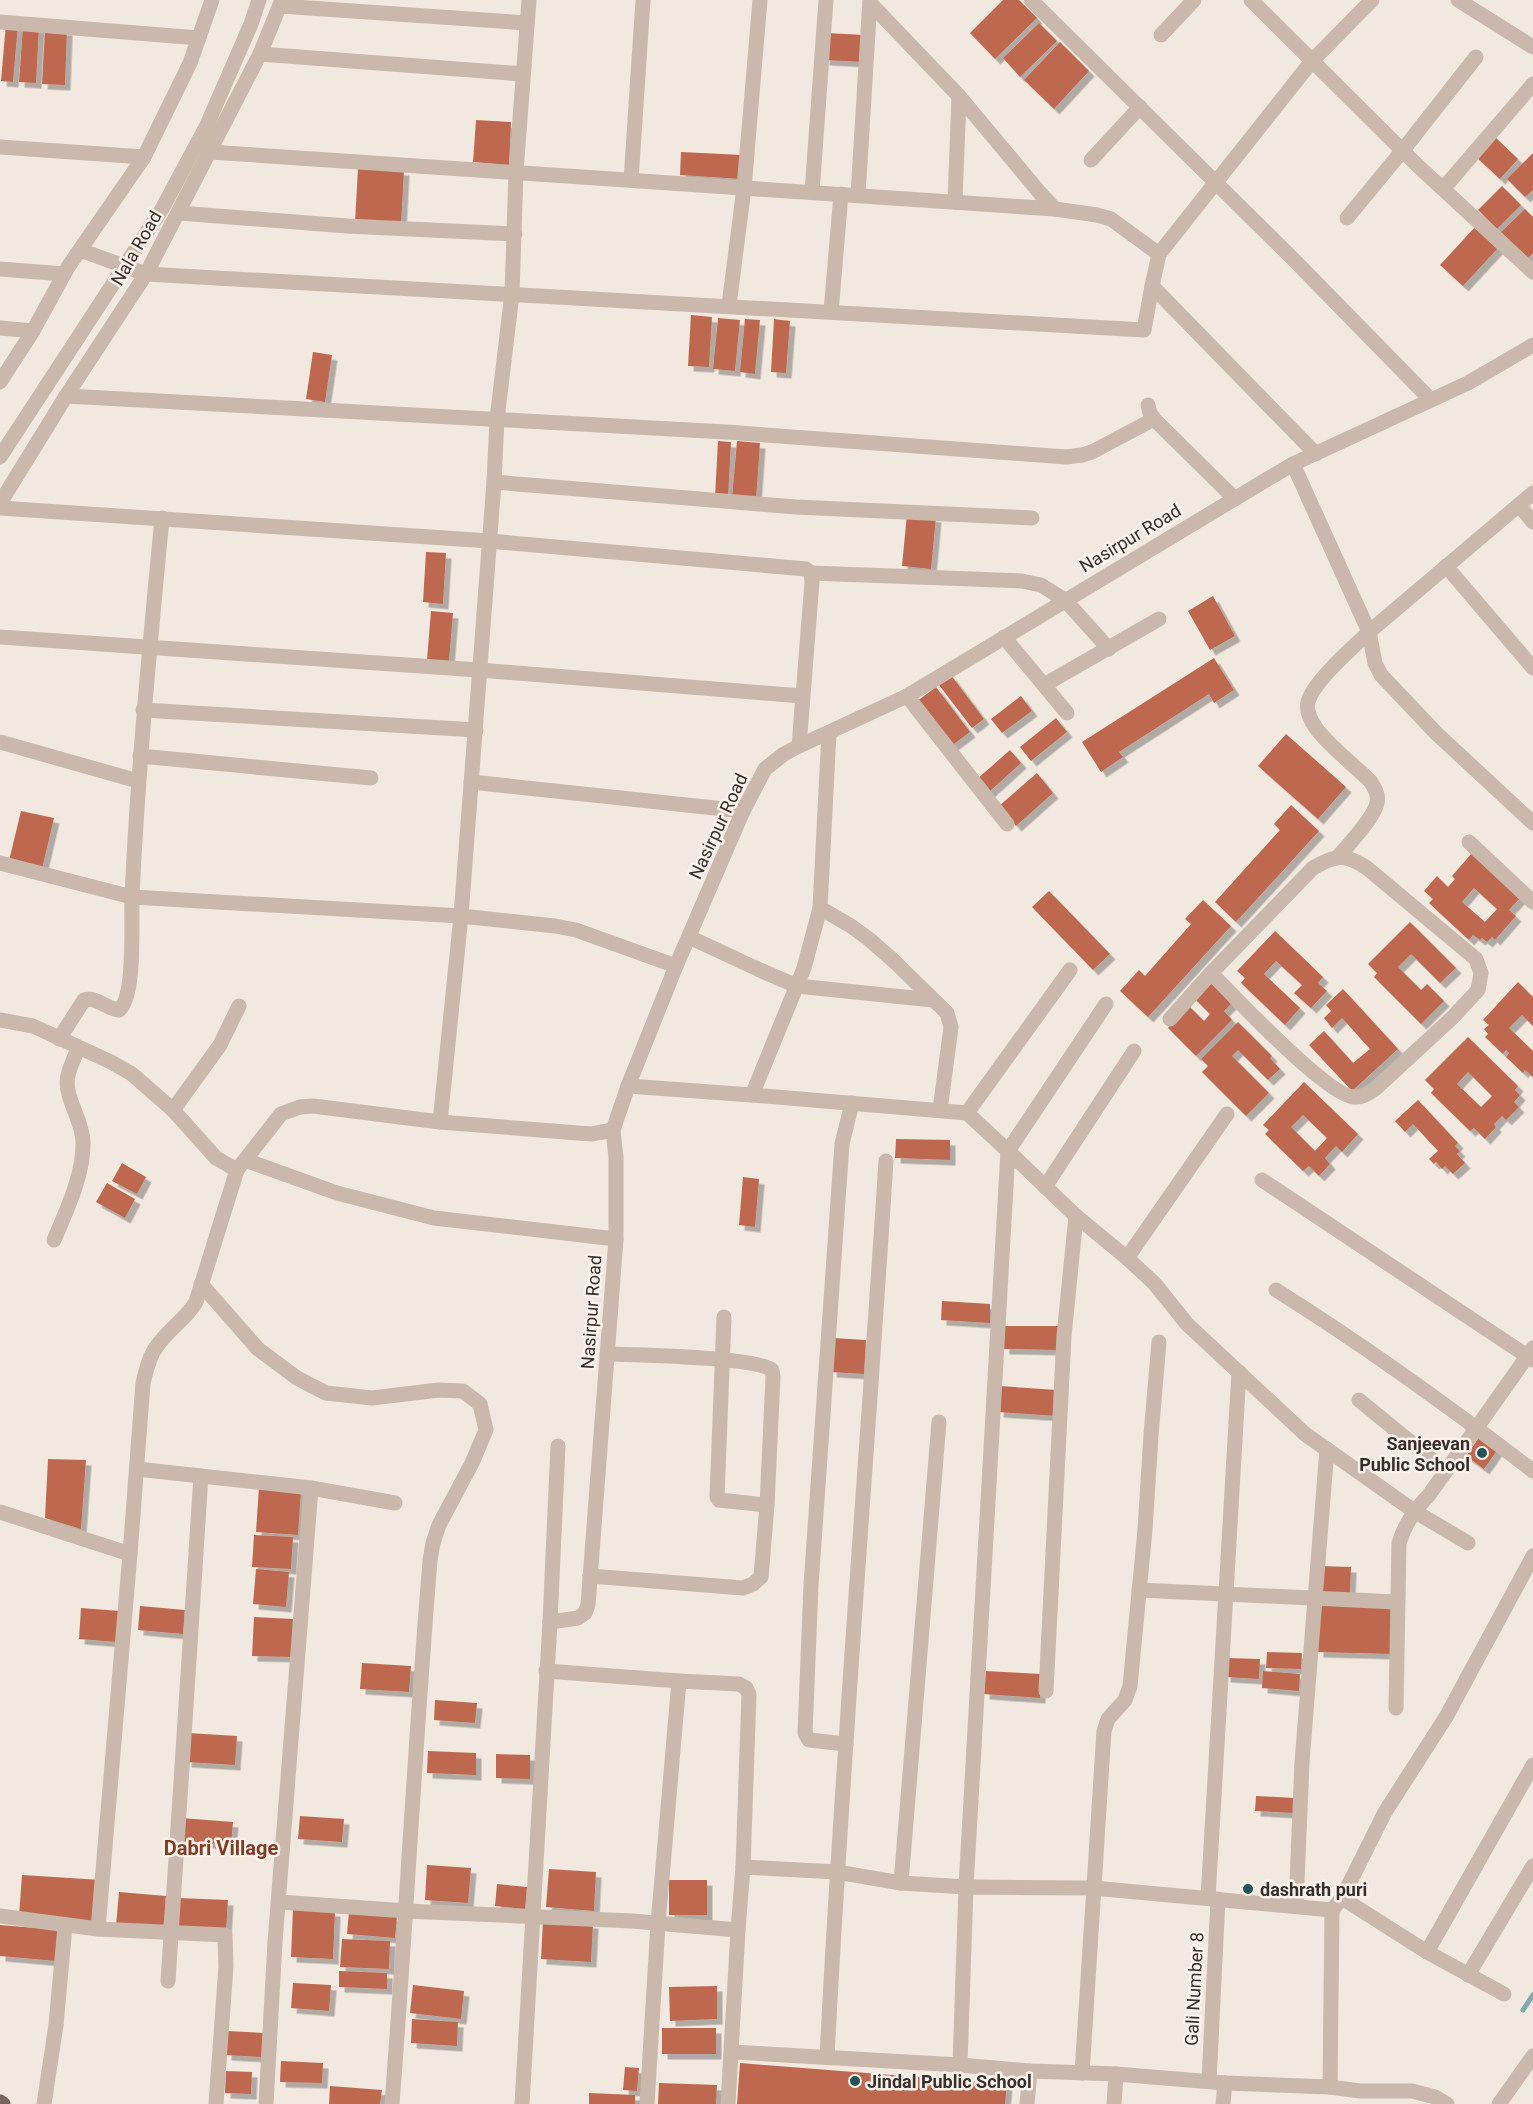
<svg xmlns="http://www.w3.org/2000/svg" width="1533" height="2104" font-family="Roboto,sans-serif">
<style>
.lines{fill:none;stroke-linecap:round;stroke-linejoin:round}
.stream{stroke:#7fabac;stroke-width:5}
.building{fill:#be6950;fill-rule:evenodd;filter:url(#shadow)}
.minor{stroke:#c9b8ab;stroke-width:15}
.tertiary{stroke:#c9b8ab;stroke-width:15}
.primary{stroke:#78655c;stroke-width:15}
.poi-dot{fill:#225356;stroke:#f9f2eb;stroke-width:2}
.labels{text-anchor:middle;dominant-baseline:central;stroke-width:5;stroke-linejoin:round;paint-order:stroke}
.street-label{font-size:18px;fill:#372e2a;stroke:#f9f2eb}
.poi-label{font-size:18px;font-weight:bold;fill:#372e2a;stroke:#f9f2eb;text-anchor:start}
.neighbourhood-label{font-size:20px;font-weight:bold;fill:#813c28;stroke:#f9f2eb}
</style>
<defs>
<filter id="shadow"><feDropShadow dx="5.5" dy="5.5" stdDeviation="0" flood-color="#0004"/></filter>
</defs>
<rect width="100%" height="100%" fill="#f1e8df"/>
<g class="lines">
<path class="stream" d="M 1523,2010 L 1533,1995"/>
</g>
<g class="building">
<path d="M 1003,0 L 1019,0 L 1037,18 L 995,59 L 970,33 Z"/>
<path d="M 6,23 L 18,24 L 13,82 L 1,81 Z"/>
<path d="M 1039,23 L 1057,41 L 1020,77 L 1003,58 Z"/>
<path d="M 23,26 L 39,27 L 36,83 L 19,82 Z"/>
<path d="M 45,29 L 67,30 L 65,85 L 42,84 Z"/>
<path d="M 826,33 L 864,35 L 863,62 L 824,60 Z"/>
<path d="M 1060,42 L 1089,71 L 1054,109 L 1024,80 Z"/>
<path d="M 476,120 L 511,122 L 509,165 L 473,162 Z"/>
<path d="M 1494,136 L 1518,159 L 1500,179 L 1475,156 Z"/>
<path d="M 681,152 L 742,155 L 741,179 L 680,175 Z"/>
<path d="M 1533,153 L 1533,190 L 1525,197 L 1507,179 Z"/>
<path d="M 358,168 L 404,170 L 401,225 L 355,223 Z"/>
<path d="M 1502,186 L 1521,205 L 1497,229 L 1478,210 Z"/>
<path d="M 1525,209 L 1533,217 L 1533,253 L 1527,259 L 1501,232 Z"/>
<path d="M 1476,226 L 1499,247 L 1463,286 L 1440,265 Z"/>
<path d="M 691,315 L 712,317 L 709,367 L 688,366 Z"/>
<path d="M 718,318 L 740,320 L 735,371 L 713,369 Z"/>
<path d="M 745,319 L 760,320 L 755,374 L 740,372 Z"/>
<path d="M 774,319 L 790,321 L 786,373 L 771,372 Z"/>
<path d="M 313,352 L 332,355 L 325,402 L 306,399 Z"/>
<path d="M 718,441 L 731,442 L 728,497 L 715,497 Z"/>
<path d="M 737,441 L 760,443 L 756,499 L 732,498 Z"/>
<path d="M 907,514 L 936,517 L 931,569 L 902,566 Z"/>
<path d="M 426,552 L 446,553 L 443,604 L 423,602 Z"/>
<path d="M 1213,596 L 1235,636 L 1210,650 L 1188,611 Z"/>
<path d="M 431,611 L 453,613 L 449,661 L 427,660 Z"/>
<path d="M 1214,658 L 1234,690 L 1214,703 L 1209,694 L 1119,752 L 1123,757 L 1101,772 L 1082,742 Z"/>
<path d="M 951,675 L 984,719 L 972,728 L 939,685 Z"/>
<path d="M 936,687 L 970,732 L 950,747 L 916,702 Z"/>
<path d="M 1021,696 L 1032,711 L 1002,733 L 991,719 Z"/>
<path d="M 1056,718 L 1067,732 L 1031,761 L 1020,747 Z"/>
<path d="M 1286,734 L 1346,787 L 1318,819 L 1258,766 Z"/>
<path d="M 1010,750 L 1021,763 L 988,793 L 976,780 Z"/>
<path d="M 1037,773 L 1053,793 L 1016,826 L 999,806 Z"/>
<path d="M 1291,805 L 1319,831 L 1236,922 L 1215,902 L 1280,830 L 1274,824 Z"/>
<path d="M 21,811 L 54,818 L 42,869 L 9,861 Z"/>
<path d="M 1472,853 L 1521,897 L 1509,910 L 1516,916 L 1495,940 L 1492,937 L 1487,942 L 1482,938 L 1480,940 L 1473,935 L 1469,940 L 1429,903 L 1433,899 L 1424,891 L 1437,876 L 1448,887 L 1455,879 L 1452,876 ZM 1474,888 L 1497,909 L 1485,922 L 1462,902 Z"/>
<path d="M 1049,891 L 1110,954 L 1093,970 L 1032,907 Z"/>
<path d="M 1203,900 L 1231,926 L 1148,1017 L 1120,991 L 1139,970 L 1145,976 L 1191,924 L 1185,919 Z"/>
<path d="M 1410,922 L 1456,968 L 1440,983 L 1411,954 L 1398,967 L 1421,990 L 1427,984 L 1444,1001 L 1421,1024 L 1374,977 L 1377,973 L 1368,964 Z"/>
<path d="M 1275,931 L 1323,977 L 1318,983 L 1327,991 L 1311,1008 L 1294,993 L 1302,985 L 1276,961 L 1264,974 L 1300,1008 L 1285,1025 L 1241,983 L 1245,978 L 1237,971 Z"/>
<path d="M 1212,982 L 1231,1004 L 1224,1011 L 1232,1020 L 1196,1056 L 1168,1028 L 1189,1006 L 1204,1021 L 1210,1014 L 1196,1000 Z"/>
<path d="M 1518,982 L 1533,997 L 1533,1026 L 1522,1015 L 1509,1028 L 1533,1051 L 1533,1077 L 1525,1070 L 1523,1073 L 1506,1057 L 1509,1053 L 1506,1050 L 1503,1054 L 1485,1037 L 1488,1034 L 1484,1029 L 1489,1025 L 1483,1020 Z"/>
<path d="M 1343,989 L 1398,1049 L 1352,1091 L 1309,1045 L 1324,1031 L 1353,1063 L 1370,1049 L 1342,1018 L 1332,1028 L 1324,1018 L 1331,1011 L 1326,1005 Z"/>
<path d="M 1238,1022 L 1272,1056 L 1270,1058 L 1280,1069 L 1268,1080 L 1238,1050 L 1232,1056 L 1269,1093 L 1246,1116 L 1202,1072 L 1208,1066 L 1201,1059 Z"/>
<path d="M 1468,1037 L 1518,1086 L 1515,1090 L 1520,1095 L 1514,1102 L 1519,1107 L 1506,1120 L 1502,1116 L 1494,1124 L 1496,1127 L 1485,1139 L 1474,1128 L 1470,1131 L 1431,1093 L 1434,1089 L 1425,1080 ZM 1468,1072 L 1492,1096 L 1481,1107 L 1457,1084 Z"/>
<path d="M 1304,1082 L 1358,1134 L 1342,1152 L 1336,1146 L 1325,1158 L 1330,1164 L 1319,1176 L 1309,1166 L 1303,1171 L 1265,1134 L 1269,1130 L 1263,1125 ZM 1303,1115 L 1327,1138 L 1315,1151 L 1291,1127 Z"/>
<path d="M 1418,1100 L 1458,1143 L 1455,1146 L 1460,1151 L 1457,1154 L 1465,1163 L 1453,1174 L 1445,1166 L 1442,1169 L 1436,1162 L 1434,1164 L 1429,1159 L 1438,1151 L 1413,1124 L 1405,1132 L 1395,1121 Z"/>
<path d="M 896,1139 L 950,1140 L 950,1160 L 895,1158 Z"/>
<path d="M 122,1163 L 146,1177 L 137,1194 L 112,1181 Z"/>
<path d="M 743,1177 L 759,1179 L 755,1227 L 739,1225 Z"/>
<path d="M 107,1183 L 135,1199 L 125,1218 L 96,1202 Z"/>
<path d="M 942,1301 L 990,1304 L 990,1323 L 941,1320 Z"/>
<path d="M 1004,1326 L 1059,1326 L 1059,1350 L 1004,1349 Z"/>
<path d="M 833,1338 L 866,1340 L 864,1374 L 831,1372 Z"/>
<path d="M 1000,1386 L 1057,1390 L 1056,1416 L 998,1412 Z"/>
<path d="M 1480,1436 L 1498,1449 L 1484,1469 L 1466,1456 Z"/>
<path d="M 48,1459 L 86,1460 L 81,1529 L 45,1518 Z"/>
<path d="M 259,1487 L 301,1489 L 298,1535 L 256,1532 Z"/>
<path d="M 254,1535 L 293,1537 L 291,1569 L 252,1567 Z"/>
<path d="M 1320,1566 L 1351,1567 L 1350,1594 L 1318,1593 Z"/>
<path d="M 256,1569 L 289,1572 L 286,1607 L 253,1604 Z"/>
<path d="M 1319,1603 L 1394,1605 L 1393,1654 L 1318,1652 Z"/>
<path d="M 140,1606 L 185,1610 L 183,1634 L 138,1630 Z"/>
<path d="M 81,1608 L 120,1611 L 117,1642 L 79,1639 Z"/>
<path d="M 254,1617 L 293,1619 L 291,1657 L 252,1656 Z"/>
<path d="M 1267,1652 L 1302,1653 L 1301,1669 L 1266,1668 Z"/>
<path d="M 1226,1658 L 1260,1659 L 1259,1679 L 1225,1677 Z"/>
<path d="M 362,1663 L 411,1666 L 409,1692 L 360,1689 Z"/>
<path d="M 986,1671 L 1041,1674 L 1040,1698 L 984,1694 Z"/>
<path d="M 1263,1671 L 1300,1674 L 1299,1691 L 1262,1688 Z"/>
<path d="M 435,1700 L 477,1703 L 475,1723 L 434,1720 Z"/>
<path d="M 188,1733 L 237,1736 L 235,1765 L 186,1762 Z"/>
<path d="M 428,1751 L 476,1753 L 476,1775 L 427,1773 Z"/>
<path d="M 496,1754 L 530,1755 L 530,1779 L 496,1778 Z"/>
<path d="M 1256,1796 L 1295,1798 L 1294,1813 L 1255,1811 Z"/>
<path d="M 300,1816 L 344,1819 L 342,1842 L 298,1839 Z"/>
<path d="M 181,1818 L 233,1822 L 231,1845 L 179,1841 Z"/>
<path d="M 427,1865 L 471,1868 L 468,1903 L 425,1900 Z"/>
<path d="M 549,1869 L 596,1872 L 594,1911 L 546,1907 Z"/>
<path d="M 22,1875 L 101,1880 L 98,1921 L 19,1916 Z"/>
<rect x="669" y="1880" width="38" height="35"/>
<path d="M 497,1884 L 527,1887 L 525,1909 L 495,1906 Z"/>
<path d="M 119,1892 L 166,1896 L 163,1930 L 116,1926 Z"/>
<path d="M 178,1898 L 228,1900 L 226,1932 L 176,1930 Z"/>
<path d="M 293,1909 L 335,1911 L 333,1959 L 291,1957 Z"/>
<path d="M 349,1912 L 397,1916 L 395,1938 L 347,1934 Z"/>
<path d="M 543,1920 L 593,1923 L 591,1962 L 541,1959 Z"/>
<path d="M 0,1925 L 59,1930 L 56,1961 L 0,1956 Z"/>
<path d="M 342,1939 L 390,1941 L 389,1969 L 340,1967 Z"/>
<path d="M 339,1971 L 387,1973 L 387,1989 L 339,1987 Z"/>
<path d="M 293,1983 L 331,1985 L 329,2011 L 291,2008 Z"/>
<path d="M 413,1985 L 464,1991 L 461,2019 L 410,2013 Z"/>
<path d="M 717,1986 L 717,2019 L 670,2021 L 669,1987 Z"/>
<path d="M 412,2019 L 458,2022 L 457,2046 L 411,2043 Z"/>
<rect x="662" y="2028" width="54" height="26"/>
<path d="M 227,2031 L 263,2033 L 261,2057 L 226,2055 Z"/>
<path d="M 281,2061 L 323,2063 L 322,2083 L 280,2082 Z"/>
<path d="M 740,2063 L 1007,2084 L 1005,2104 L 737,2104 Z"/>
<path d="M 625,2067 L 639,2068 L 637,2091 L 623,2090 Z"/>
<path d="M 226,2071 L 252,2072 L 251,2094 L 225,2093 Z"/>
<path d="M 659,2083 L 717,2085 L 716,2104 L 658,2104 Z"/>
<path d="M 330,2086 L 382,2090 L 380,2104 L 329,2104 Z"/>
<path d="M 589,2093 L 635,2095 L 635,2104 L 589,2104 Z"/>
</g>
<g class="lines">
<g class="minor">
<path d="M 1031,0 L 1292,258 L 1431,400"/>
<path d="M 1251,0 L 1418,166 L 1533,272"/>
<path d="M 1458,0 L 1533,47"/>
<path d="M 870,3 L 959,96 L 1040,193 L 1055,209"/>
<path d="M 280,6 L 527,23"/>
<path d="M 0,22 L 199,38"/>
<path d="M 1161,35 L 1194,0"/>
<path d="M 260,54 L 523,74"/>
<path d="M 0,147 L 144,157"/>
<path d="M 210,152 L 1055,209 L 1097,215 L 1111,219 L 1159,254"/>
<path d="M 1091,160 L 1140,107"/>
<path d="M 631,180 L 643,0"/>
<path d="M 1443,189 L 1533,84"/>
<path d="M 812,192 L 826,0"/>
<path d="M 858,195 L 870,0"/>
<path d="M 955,202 L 959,96"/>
<path d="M 179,213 L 347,226 L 515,234"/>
<path d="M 1347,218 L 1403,150 L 1476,57"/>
<path d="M 80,250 L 146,274 L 1144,330 L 1152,286"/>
<path d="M 0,269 L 64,274"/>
<path d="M 729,305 L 744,188 L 760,0"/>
<path d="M 831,312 L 841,194"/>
<path d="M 0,328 L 33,331"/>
<path d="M 0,382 L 33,331 L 68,267 L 144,157 L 190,63 L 212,0"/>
<path d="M 66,396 L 726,432 L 1066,457 L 1082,455 L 1092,452 L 1154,419"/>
<path d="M 1148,405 L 1150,413 L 1154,419 L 1235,499"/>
<path d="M 1316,454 L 1152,286 L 1159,254 L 1312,61 L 1372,0"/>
<path d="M 1293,464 L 1369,632 L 1533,493"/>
<path d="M 494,482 L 796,507 L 1032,518"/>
<path d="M 0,503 L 66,396 L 146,274 L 260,54 L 282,0"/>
<path d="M 1519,505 L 1533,522"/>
<path d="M 0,508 L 489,541 L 806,569 L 811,573 L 812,582 L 799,746"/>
<path d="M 1446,566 L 1533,668"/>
<path d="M 811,573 L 1022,581 L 1041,585 L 1065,600 L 1109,649"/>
<path d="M 1369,632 L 1375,663 L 1381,675 L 1436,733 L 1533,823"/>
<path d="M 0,637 L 479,670 L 802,696"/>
<path d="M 1004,637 L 1067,713"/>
<path d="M 1044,685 L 1159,619"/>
<path d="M 907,696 L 1007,824"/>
<path d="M 143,710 L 476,730"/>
<path d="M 829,733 L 820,908 L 804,968 L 752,1095 L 967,1113"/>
<path d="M 0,742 L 138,781"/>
<path d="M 140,756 L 371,778"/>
<path d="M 471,782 L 743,811"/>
<path d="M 1469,842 L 1533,902"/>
<path d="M 1338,857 C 1349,844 1374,818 1377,803 C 1379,794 1374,787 1370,781 C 1355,766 1328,745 1316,728 C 1311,721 1306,711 1308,702 C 1313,682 1353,647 1369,632"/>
<path d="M 0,863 L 132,897 L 461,916 L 555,926 L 576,930 L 676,966"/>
<path d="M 820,908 L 851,926 L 870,940 L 895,962 L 947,1013 L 951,1027 L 940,1110"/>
<path d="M 689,937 L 762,971 L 797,986 L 933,1000"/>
<path d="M 1070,970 L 967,1113 L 1008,1151 L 1106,1004"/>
<path d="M 1170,1019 L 1211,973 L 1313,868 C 1335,855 1345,853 1367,868 L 1476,959 L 1481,973 L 1478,990 L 1452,1018 L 1375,1089 C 1369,1093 1362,1098 1354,1097 C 1327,1096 1234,996 1211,973"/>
<path d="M 0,1020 L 33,1026 L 111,1062 L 132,1074 L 173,1110 L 216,1158 L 237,1170"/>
<path d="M 59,1039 L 84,1000 C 96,996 107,1009 119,1010 C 136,997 131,919 132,895 C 138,769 150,644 162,518"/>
<path d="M 628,1086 L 752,1095"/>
<path d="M 173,1110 L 220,1045 L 239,1006"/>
<path d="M 440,1122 L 461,916 L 494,482 L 497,419 L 512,294 L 516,172 L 529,0"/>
<path d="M 245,1160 L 337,1193 L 434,1218 L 616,1239"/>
<path d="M 1262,1180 L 1533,1360"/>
<path d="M 1045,1187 L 1134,1051"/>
<path d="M 54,1240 C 66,1212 84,1174 83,1142 C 83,1120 63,1097 68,1075 C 70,1066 75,1057 78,1048"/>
<path d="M 1127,1258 L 1227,1114"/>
<path d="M 201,1284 L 258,1349 L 297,1378 L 326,1393 L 372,1398 L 439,1390 L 463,1391 L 480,1404 L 486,1430 L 472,1463 L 439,1525 L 433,1543 L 430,1561 C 415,1742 406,1923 392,2104"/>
<path d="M 1276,1290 C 1365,1346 1450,1407 1533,1471"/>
<path d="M 724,1317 L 717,1497 L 719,1500 L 767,1505"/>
<path d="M 1359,1400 L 1446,1471"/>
<path d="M 137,1469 L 311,1488 L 395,1503"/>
<path d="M 0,1512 L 130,1554"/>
<path d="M 590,1576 L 743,1588 L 753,1584 L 761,1577 L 767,1505 L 773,1377 L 772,1370 C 755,1357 636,1355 607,1354"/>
<path d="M 1139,1590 L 1396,1602"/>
<path d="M 550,1622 L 578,1618 L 585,1613 L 588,1605 L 616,1239 L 616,1158 L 613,1130 L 628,1086 L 676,966 L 743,811 L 765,769 L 784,754 L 799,746 L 907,696 L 1271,477 L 1293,464 L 1468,383 L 1533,345"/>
<path d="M 546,1671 L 679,1681"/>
<path d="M 1046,1691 L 1064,1336 L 1076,1216"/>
<path d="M 1396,1708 L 1399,1543 C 1405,1523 1415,1509 1429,1495 L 1533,1348"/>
<path d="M 846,1744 L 809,1740 L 805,1733 L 811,1585 L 842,1144 L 852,1103"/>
<path d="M 743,1867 L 837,1872 L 901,1883 L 966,1887 L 1008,1151 L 1076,1216 L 1127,1258 L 1154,1283 L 1187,1324 L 1305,1434 L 1414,1511 L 1468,1543"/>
<path d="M 901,1883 L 939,1422"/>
<path d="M 1208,1898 L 1239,1372"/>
<path d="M 1342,1898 L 1427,1952 L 1504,1994"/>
<path d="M 279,1902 L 407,1911 L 632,1921 L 738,1930 L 743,1867 L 749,1694 L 746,1688 L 739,1684 L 679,1681 L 658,1924 L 647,2104"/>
<path d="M 1296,1906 L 1302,1762 L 1327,1449"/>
<path d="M 0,1916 L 98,1929 L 225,1935 L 226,1966 L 216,2104"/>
<path d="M 98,1929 L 130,1554 L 143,1383 C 146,1371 149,1356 157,1346 C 169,1329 185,1320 196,1302 L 237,1170 L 281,1114 L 300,1107 L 313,1106 L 440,1122 L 591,1134 L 613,1130"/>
<path d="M 1427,1952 L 1533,1765"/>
<path d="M 1468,1975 L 1533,1866"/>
<path d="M 168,1981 L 201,1476"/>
<path d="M 732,2052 L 960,2065"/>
<path d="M 827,2057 C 842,1758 867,1460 886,1161"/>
<path d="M 1082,2073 L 1104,1731 L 1108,1719 L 1125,1700 L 1130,1686 L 1145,1530 L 1151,1435 L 1159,1342"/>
<path d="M 1209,2081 L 1218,1899"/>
<path d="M 1330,2087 L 1332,1910"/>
<path d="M 44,2104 L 56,2025 L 65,1926"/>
<path d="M 266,2104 L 275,1942 L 311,1488"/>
<path d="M 522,2104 L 550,1622 L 558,1446"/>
<path d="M 728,2104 L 738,1930"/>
<path d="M 1027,2104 L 1030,2071"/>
<path d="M 1114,2104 L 1116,2074"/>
<path d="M 1223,2104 L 1225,2083"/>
<path d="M 1447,2104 L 1435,2097 L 1412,2091 L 1360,2091 L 1330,2087 L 1225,2083 L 1116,2074 L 1030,2071 L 960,2065 L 966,1887 L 1093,1888 L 1332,1910 L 1342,1898 L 1385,1812 L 1446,1717 L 1533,1556"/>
<path d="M 1499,2104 L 1533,2056"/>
</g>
<path class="tertiary" d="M 0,457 L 162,209 L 207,125 L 251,24 L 259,0"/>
<path class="primary" d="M 0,2102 L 3,2104"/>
</g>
<g class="poi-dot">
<circle cx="1482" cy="1453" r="6"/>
<circle cx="1248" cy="1889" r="6"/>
<circle cx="855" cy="2081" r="6"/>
</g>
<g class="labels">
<g class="street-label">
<text transform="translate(136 248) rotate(-60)">Nala Road</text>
<text transform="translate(1130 538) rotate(-31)">Nasirpur Road</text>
<text transform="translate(718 826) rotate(-65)">Nasirpur Road</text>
<text transform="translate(591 1312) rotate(-86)">Nasirpur Road</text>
<text transform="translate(1194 1989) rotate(-87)">Gali Number 8</text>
</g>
<g class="poi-label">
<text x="1470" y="1443" text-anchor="end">Sanjeevan<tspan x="1470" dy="21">Public School</tspan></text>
<text x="1260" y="1889">dashrath puri</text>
<text x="867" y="2081">Jindal Public School</text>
</g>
<g class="neighbourhood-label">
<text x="221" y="1848">Dabri Village</text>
</g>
</g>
</svg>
